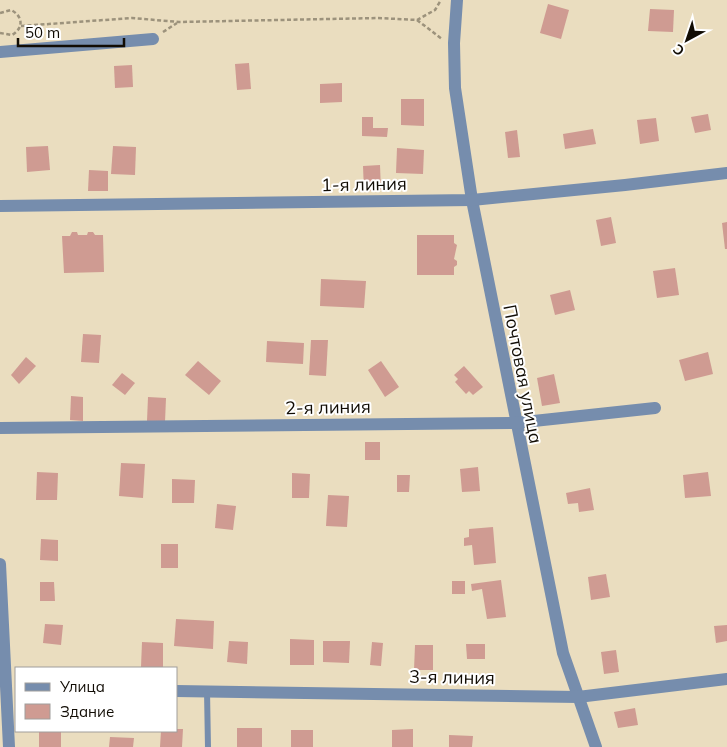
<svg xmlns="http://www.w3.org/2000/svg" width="727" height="747" font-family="Mulish,sans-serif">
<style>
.building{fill:#cf9b92}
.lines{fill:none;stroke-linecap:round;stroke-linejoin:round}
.path{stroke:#9c927c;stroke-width:2.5;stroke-dasharray:4 2.5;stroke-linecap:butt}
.service{stroke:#768dad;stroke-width:6}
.minor{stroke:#768dad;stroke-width:12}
.labels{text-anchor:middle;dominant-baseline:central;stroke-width:4;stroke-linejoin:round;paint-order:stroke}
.street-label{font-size:18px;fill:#110c04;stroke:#fff}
</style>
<rect width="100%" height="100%" fill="#eaddbf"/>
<g class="building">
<path d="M 548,4 L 569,10 L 561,39 L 540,33 Z"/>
<path d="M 650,9 L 674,10 L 673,32 L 648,31 Z"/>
<path d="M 249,63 L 251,89 L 237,90 L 235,64 Z"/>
<path d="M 132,65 L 133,87 L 115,88 L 114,66 Z"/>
<path d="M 342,83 L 342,102 L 320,103 L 320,84 Z"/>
<path d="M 401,99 L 424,99 L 424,126 L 401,125 Z"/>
<path d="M 708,114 L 711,130 L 695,133 L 691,117 Z"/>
<path d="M 362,117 L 373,117 L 373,128 L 388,128 L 387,137 L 362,136 Z"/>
<path d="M 656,118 L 659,141 L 640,144 L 637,120 Z"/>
<path d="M 593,129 L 596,144 L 565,149 L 563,134 Z"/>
<path d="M 517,130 L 520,157 L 508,158 L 505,132 Z"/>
<path d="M 48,146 L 50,170 L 27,172 L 26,147 Z"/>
<path d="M 113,146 L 136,147 L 135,175 L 111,174 Z"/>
<path d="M 397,148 L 424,150 L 423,174 L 396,173 Z"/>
<path d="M 380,165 L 381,190 L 364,191 L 363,166 Z"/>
<path d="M 89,170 L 108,171 L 108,191 L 88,191 Z"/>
<path d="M 611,217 L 616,243 L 601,246 L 596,220 Z"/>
<path d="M 727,222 L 727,249 L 725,249 L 722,223 Z"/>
<path d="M 72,232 L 77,232 L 78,235 L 87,235 L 88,232 L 93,232 L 95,235 L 103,235 L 104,272 L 64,273 L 62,236 L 70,236 Z"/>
<path d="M 417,235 L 454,235 L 454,243 L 457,245 L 454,259 L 457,261 L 457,265 L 454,267 L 454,275 L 417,275 Z"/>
<path d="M 675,268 L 679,295 L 657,298 L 653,271 Z"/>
<path d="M 321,279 L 366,281 L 364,308 L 320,306 Z"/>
<path d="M 570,290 L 575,310 L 555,315 L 550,295 Z"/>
<path d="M 83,334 L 101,335 L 99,363 L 81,362 Z"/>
<path d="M 311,340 L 328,340 L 326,376 L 309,375 Z"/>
<path d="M 267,341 L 304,343 L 303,364 L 266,362 Z"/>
<path d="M 708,352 L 713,374 L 685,381 L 679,360 Z"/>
<path d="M 26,357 L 36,366 L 19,384 L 11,375 Z"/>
<path d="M 198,361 L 221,381 L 209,395 L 185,375 Z"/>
<path d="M 381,361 L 399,387 L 385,397 L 368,370 Z"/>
<path d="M 464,366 L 483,387 L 473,395 L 469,391 L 466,394 L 455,382 L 458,379 L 454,375 Z"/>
<path d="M 122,373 L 135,383 L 125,395 L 112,385 Z"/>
<path d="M 554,374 L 560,403 L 542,406 L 537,378 Z"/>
<path d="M 71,396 L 83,397 L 83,421 L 70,420 Z"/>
<path d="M 148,397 L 166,398 L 165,422 L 147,421 Z"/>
<rect x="365" y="442" width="15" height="18"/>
<path d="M 121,463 L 145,464 L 143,498 L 119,496 Z"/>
<path d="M 478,467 L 480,491 L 462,492 L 460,469 Z"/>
<path d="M 37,472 L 58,473 L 57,500 L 36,500 Z"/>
<path d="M 708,472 L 711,496 L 685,498 L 683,475 Z"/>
<path d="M 292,473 L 310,474 L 309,498 L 292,498 Z"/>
<path d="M 397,475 L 410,475 L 409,492 L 397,492 Z"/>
<path d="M 172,479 L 195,480 L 194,503 L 172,503 Z"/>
<path d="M 590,488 L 594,510 L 579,512 L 578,503 L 568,504 L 566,493 Z"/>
<path d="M 328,495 L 349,496 L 347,527 L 326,526 Z"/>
<path d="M 217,504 L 236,506 L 233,530 L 215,528 Z"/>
<path d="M 493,527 L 496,563 L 474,565 L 472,545 L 464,546 L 464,538 L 469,537 L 469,529 Z"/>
<path d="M 41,539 L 58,540 L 58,561 L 40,560 Z"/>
<rect x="161" y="544" width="17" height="24"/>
<path d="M 606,574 L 610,597 L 591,600 L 588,577 Z"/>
<path d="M 501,580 L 506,617 L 487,619 L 482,589 L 472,591 L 471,584 Z"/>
<rect x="452" y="581" width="13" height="13"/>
<path d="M 40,582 L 54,582 L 55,601 L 40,601 Z"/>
<path d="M 176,619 L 214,621 L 213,649 L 174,646 Z"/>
<path d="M 45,624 L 63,625 L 61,645 L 43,643 Z"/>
<path d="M 727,625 L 727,641 L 716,643 L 714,626 Z"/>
<path d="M 290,639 L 314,640 L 314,665 L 290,665 Z"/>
<path d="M 229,641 L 248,642 L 247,664 L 227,662 Z"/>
<path d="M 323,641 L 350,641 L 349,663 L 323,662 Z"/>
<path d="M 142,642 L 163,643 L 163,668 L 141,667 Z"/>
<path d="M 372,642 L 383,643 L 381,666 L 370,665 Z"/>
<path d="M 466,644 L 485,644 L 485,659 L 467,659 Z"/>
<path d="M 415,645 L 433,645 L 433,670 L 414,670 Z"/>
<path d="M 616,650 L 619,672 L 604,674 L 601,652 Z"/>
<path d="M 635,708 L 638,725 L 618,728 L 614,712 Z"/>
<rect x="237" y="728" width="25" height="19"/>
<path d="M 176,729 L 183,729 L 182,747 L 160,747 L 161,731 L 176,731 Z"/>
<path d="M 413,729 L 413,747 L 392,747 L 392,730 Z"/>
<rect x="291" y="730" width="22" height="17"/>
<rect x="39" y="731" width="22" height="16"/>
<path d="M 449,735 L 473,736 L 472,747 L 449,747 Z"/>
<path d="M 110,737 L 134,738 L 133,747 L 109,747 Z"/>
</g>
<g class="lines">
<g class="path">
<path d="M 0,13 L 11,10 C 23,16 24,28 12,35 L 0,33"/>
<path d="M 417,20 L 442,39"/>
<path d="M 21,26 L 132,18 L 179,22 L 378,18 L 417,20 L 435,10 L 441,0"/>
<path d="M 163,32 L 177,23"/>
</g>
<path class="service" d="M 207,691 L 208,747"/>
<g class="minor">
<path d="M 457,0 L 454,43 L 455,88 L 472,200 L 563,653 L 596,747"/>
<path d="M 0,52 L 153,39"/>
<path d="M 0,206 L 472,200 L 625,185 L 727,173"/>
<path d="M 0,428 L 515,423 L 655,408"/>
<path d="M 0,564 L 9,747"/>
<path d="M 176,691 L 578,697 L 727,679"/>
</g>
</g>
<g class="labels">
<g class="street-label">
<text transform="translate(364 184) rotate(-1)">1-я линия</text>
<text transform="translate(523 374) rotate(79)">Почтовая улица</text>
<text transform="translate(328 407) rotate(-1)">2-я линия</text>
<text transform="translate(452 677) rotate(1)">3-я линия</text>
</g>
</g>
<rect x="15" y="667" width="162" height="65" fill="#ffffff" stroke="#a09e9b"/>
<rect x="25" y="683" width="25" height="8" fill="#768dad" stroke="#a09e9b"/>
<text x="60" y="692" font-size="15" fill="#110c04">Улица</text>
<rect x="25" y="704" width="25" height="15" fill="#cf9b92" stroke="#a09e9b"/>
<text x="60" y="717" font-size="15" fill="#110c04">Здание</text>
<g transform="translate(687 40) rotate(220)" stroke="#ffffff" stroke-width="4" paint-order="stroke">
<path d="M0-4L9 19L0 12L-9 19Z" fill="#110c04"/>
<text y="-8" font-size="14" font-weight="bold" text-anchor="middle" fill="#110c04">С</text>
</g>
<path d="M18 38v8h106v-8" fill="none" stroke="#110c04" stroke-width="2.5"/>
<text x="25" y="38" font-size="15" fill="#110c04" stroke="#ffffff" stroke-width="4" paint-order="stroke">50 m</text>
</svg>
